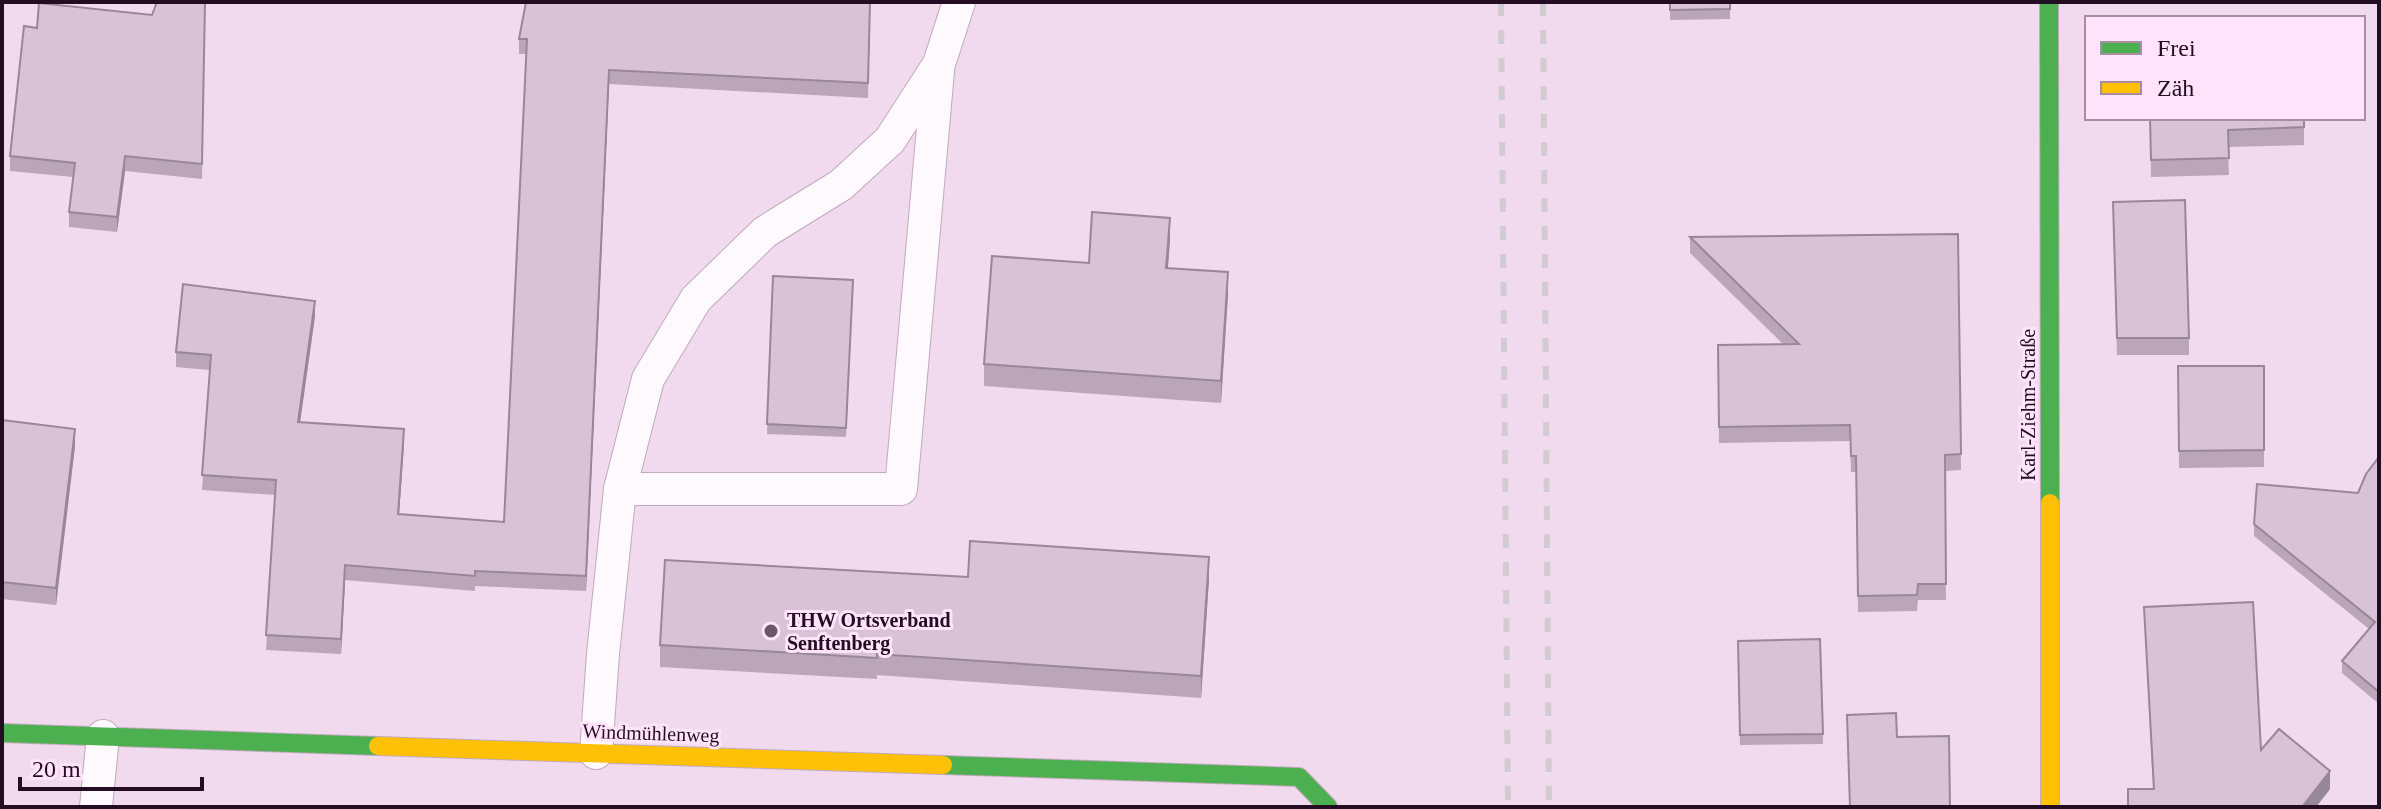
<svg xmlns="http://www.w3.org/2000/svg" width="2381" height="809" font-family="Georgia,serif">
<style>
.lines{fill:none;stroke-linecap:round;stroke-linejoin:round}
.lane-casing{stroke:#c0aabc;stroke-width:34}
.fast-casing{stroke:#c0aabc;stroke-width:20}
.slow-casing{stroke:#c0aabc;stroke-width:20}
.lane{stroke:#fdf9fc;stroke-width:32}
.fast{stroke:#4caf50;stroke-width:18}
.slow{stroke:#ffc107;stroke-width:18}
.rail{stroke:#d2cbd1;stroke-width:6;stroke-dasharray:14 14;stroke-linecap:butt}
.wall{fill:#bba6b8}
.shaded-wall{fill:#988796}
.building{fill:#d9c1d6;stroke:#988796;stroke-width:2}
.poi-dot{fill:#6c5569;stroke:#ffe3fa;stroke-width:3}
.labels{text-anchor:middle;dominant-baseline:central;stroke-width:6;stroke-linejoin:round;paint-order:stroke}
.street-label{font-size:20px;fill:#240d22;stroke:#ffe3fa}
.poi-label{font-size:20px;font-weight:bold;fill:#240d22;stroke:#ffe3fa;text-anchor:start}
</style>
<rect width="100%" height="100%" fill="#f1daed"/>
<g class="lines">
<g class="lane-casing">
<g id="lane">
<path d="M 620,489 L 901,489 L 938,71"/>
<path d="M 596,753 L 603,654 L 620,489 L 648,379 L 696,299 L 765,232 L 841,185 L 890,140 L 939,64 L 959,2"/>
<path d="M 96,807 L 103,736"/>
</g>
</g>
<g class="fast-casing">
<g id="fast">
<path d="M 2049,2 L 2050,503"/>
<path d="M 2,733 L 378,746"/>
<path d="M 943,765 L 1299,777 L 1328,807"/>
</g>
</g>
<g class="slow-casing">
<g id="slow">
<path d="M 2050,503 L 2050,807"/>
<path d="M 378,746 L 943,765"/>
</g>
</g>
<use href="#lane" class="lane"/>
<use href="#fast" class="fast"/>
<use href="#slow" class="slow"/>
<g class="rail">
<path d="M 1501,2 L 1508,807"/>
<path d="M 1543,2 L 1549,807"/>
</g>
</g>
<g class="wall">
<path d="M 205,2 L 202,179 L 125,171 L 117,232 L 69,227 L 69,212 L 73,177 L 10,171 L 10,156 L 37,28 L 152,15 Z"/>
<path d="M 870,2 L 868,98 L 609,84 L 586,591 L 475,586 L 475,591 L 345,580 L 341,654 L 266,650 L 275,495 L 202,490 L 210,370 L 176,367 L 176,352 L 315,316 L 300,422 L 404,444 L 399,514 L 504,522 L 526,54 L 519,54 L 519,39 Z"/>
<path d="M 1670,2 L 1730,2 L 1730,19 L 1670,20 Z"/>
<path d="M 2150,118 L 2304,118 L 2304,145 L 2228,147 L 2229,175 L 2151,177 Z"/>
<path d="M 2113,219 L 2189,338 L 2189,355 L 2117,355 Z"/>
<path d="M 1958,234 L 1961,470 L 1945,471 L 1946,600 L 1918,600 L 1917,611 L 1858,612 L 1856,472 L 1851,472 L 1850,441 L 1719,443 L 1718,345 L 1783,344 L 1690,253 L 1690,237 Z"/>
<path d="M 1170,240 L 1168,268 L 1228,294 L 1221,403 L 984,386 L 984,364 Z"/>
<path d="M 773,276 L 853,280 L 846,437 L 767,434 Z"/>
<path d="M 2178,366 L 2264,366 L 2264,467 L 2179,468 Z"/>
<path d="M 2,420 L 75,446 L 56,605 L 2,599 Z"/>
<path d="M 2379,457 L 2379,704 L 2342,673 L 2342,661 L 2369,629 L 2254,536 L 2254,524 L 2358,493 Z"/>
<path d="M 968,577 L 1209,579 L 1201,698 L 877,675 L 877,679 L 660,667 L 660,645 Z"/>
<path d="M 2144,607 L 2261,750 L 2330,789 L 2316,807 L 2128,807 L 2153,789 Z"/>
<path d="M 1820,639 L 1823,744 L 1740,745 L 1738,641 Z"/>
</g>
<g class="shaded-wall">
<path d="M 609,70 L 609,84 L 586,591 L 586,576 Z"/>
<path d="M 125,156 L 125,171 L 117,232 L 117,217 Z"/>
<path d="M 1170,218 L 1170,240 L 1166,290 L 1166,268 Z"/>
<path d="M 1228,272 L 1228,294 L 1221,403 L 1221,381 Z"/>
<path d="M 315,301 L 315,316 L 298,437 L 298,422 Z"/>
<path d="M 75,429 L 75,446 L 56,605 L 56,588 Z"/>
<path d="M 404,429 L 404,444 L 398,529 L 398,514 Z"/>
<path d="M 1209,557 L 1209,579 L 1201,698 L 1201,676 Z"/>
<path d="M 345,565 L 345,580 L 341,654 L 341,639 Z"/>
<path d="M 2330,771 L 2330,789 L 2316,807 L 2302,807 Z"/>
</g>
<g class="building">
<path d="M 157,2 L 205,2 L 202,164 L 125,156 L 117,217 L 69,212 L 75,163 L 10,156 L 24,26 L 37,28 L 39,3 L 152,15 Z"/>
<path d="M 526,2 L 870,2 L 868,83 L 609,70 L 586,576 L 475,571 L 475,576 L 345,565 L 341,639 L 266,635 L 276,480 L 202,475 L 211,355 L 176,352 L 183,284 L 315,301 L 298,422 L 404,429 L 398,514 L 504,522 L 527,39 L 519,39 Z"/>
<path d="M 1670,2 L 1730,2 L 1730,9 L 1670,10 Z"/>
<path d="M 2150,118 L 2304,118 L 2304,127 L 2228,130 L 2229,158 L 2151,160 Z"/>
<path d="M 2185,200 L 2189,338 L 2117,338 L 2113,202 Z"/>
<path d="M 1092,212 L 1170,218 L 1166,268 L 1228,272 L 1221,381 L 984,364 L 992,256 L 1089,263 Z"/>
<path d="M 1958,234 L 1961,454 L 1945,455 L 1946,584 L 1918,584 L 1917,595 L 1858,596 L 1856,456 L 1851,456 L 1850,425 L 1719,427 L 1718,345 L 1799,344 L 1690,237 Z"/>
<path d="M 773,276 L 853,280 L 846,428 L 767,424 Z"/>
<path d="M 2178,366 L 2264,366 L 2264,450 L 2179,451 Z"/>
<path d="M 2,420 L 75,429 L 56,588 L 2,582 Z"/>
<path d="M 2379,457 L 2379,692 L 2342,661 L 2375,622 L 2254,524 L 2257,484 L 2358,493 L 2366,474 Z"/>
<path d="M 970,541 L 1209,557 L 1201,676 L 877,654 L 877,658 L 660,645 L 665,560 L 968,577 Z"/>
<path d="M 2253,602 L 2261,750 L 2279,729 L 2330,771 L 2302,807 L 2128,807 L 2128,789 L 2154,789 L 2144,607 Z"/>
<path d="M 1820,639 L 1823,734 L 1740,735 L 1738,641 Z"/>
<path d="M 1896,713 L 1897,737 L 1949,736 L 1950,807 L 1850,807 L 1847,715 Z"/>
</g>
<circle class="poi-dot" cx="771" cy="631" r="8"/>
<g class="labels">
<g class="street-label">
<text transform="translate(2028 405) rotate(-90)">Karl-Ziehm-Straße</text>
<text transform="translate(651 733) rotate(2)">Windmühlenweg</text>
</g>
<g class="poi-label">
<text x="787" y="620">THW Ortsverband<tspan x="787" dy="23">Senftenberg</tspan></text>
</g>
</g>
<rect width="2381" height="809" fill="none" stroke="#240d22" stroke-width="8"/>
<rect x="2085" y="16" width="280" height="104" fill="#ffe3fa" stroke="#a78da4" stroke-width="2"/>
<rect x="2101" y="42" width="40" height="12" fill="#4caf50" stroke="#a78da4" stroke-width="2"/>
<text x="2157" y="56" font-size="24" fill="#240d22">Frei</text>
<rect x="2101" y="82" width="40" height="12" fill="#ffc107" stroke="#a78da4" stroke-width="2"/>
<text x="2157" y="96" font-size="24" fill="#240d22">Zäh</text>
<path d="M20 777v12h182v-12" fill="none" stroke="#240d22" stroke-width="4"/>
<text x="32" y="777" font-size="24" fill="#240d22" stroke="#ffe3fa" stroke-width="6" paint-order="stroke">20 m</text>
</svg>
